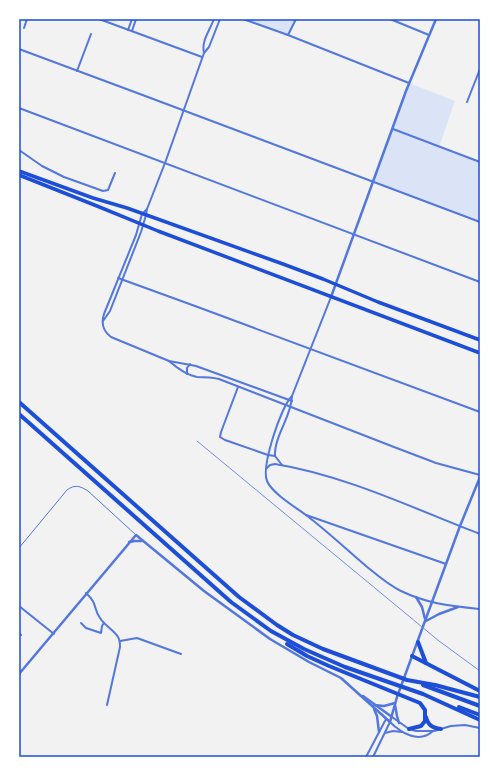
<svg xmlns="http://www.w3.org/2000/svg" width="499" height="776" font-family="Merriweather,serif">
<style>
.green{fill:#dbe4f7}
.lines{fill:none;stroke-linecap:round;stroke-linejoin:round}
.service{stroke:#5277de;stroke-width:1}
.minor{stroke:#5277de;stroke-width:2}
.tertiary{stroke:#5277de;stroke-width:2.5}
.primary{stroke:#1d4ed8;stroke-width:3.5}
.motorway{stroke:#1d4ed8;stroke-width:4}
.rail{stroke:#7290e2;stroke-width:1}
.neatline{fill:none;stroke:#1d4ed8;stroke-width:1.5}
</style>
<rect width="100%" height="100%" fill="#f2f2f2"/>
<g class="green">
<path d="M 244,19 L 296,19 L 288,35 Z"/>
<path d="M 409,83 L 455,101 L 439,147 L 480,163 L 480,222 L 373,182 Z"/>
</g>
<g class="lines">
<path class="service" d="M 19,548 L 67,490 C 75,484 80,486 88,491 L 136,535"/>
<g class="minor">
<path d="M 99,19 L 202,57"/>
<path d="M 243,19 L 288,35 L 409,83"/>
<path d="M 390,19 L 429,35"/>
<path d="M 24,28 L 27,19"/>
<path d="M 128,30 L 132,19"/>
<path d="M 132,31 L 136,19"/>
<path d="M 288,35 L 296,19"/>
<path d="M 19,49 C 173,106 327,164 480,222"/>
<path d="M 204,53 C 201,41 210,30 214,19"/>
<path d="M 77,71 L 91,34"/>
<path d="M 467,102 L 480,69"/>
<path d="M 19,108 L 480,282"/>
<path d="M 393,129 L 480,162"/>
<path d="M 19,150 L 42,166 L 64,177 L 103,191 L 108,190 L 115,173"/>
<path d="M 147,209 L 142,214 L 136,235 L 104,314 C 101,323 103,331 111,337 L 169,361 L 196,366 L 292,401"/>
<path d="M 118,278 L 195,306 L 480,412"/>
<path d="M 103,321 L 110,311 L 141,232 L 146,215 L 147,209 L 165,163 L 204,53 L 209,47 L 220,19"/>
<path d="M 169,361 C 177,368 186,375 197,377 C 204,377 211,377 219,379 L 394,447 L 436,463 L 480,475"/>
<path d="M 187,374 L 187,368 L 190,364"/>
<path d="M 238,387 L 221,432 L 220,437 L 225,440 L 268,455 L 275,456"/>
<path d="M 292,396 C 281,406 261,467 267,481 C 272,493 295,507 306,515 C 327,531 346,549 366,566 C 377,575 388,585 401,591 C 428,604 451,606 480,609"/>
<path d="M 275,456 C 274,436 292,416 292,396 L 331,297"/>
<path d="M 275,456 L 282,465"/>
<path d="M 266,469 L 270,465 L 275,464 C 344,475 415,509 480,534"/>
<path d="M 306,515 L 446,564"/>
<path d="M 86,593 C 98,604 93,608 100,618 C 105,626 114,630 118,637 C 120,640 120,643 120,647 L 107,705"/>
<path d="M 19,606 L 54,634"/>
<path d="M 81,623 L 86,628 L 101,633 L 102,626 L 104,623"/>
<path d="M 19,633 L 21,635"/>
<path d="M 120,641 L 137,638 L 181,654"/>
<path d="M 392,717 L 409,729 L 416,731 L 434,731 L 451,726 L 465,725 L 480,728"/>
<path d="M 385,733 L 393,731 L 402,732"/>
<path d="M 366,757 L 386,719"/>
<path d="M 373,757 L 390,722 C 401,733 419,744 433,731"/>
</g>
<g class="tertiary">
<path d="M 331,297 L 406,91 L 436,19"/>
<path d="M 129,542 L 135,541 L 142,541"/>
<path d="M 416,597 L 422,607 L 425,619"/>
<path d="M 426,621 L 439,614 L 458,607"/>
<path d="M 19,674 L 136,535 L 204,591 L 270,639 L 309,662 L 341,678 L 390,722 L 397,697 L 460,526 L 480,477"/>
<path d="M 363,696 L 392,717"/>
<path d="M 374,705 L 384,706 L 395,703"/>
<path d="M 395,705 L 397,716 L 399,723"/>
<path d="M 374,709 L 377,716 L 379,732"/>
</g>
<g class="primary">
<path d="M 19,171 L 93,198 L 127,208 L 283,264 L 323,279 L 378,302 L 480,340"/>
<path d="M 19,175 L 97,206 L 158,231 L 480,353"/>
</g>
<g class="motorway">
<path d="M 19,402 L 239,597 L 277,625 L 293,635 L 323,649 L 407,680 L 435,685 L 480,697"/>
<path d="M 19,414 L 231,602 L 271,631 L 304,649 L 345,667 L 423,694 L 480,720"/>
<path d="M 418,642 L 426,663"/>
<path d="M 287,644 L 307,656 L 329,666 L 420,703 L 425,710 L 425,721 L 421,726 L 409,729"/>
<path d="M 412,656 L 480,691"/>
<path d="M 423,685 L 480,706"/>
<path d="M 459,707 L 480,715"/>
<path d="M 426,717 C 428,725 432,728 441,729"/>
</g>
<path class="rail" d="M 197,441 L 439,641 L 480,671"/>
</g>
<rect width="499" height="776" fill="none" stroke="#ffffff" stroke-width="40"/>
<rect x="20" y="20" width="459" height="736" class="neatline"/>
</svg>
